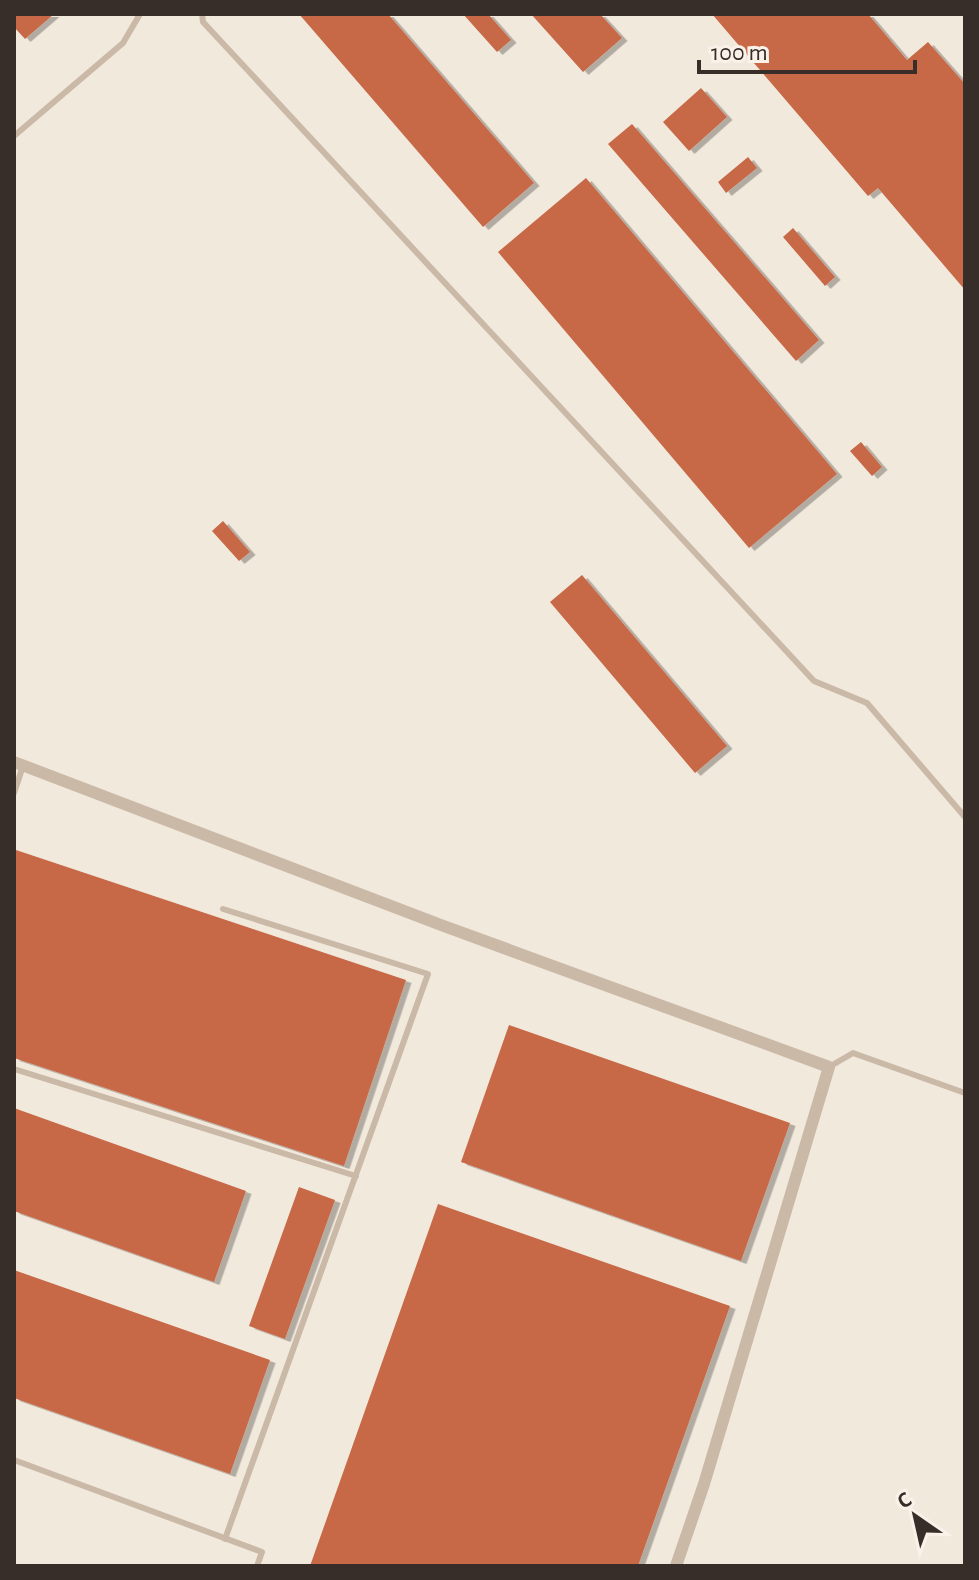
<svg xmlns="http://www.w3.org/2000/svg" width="979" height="1580" font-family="'Alegreya Sans',sans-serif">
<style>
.building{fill:#c76847;filter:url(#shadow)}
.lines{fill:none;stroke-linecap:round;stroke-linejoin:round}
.lane{stroke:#cbb9a8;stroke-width:6}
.street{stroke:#cbb9a8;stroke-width:12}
</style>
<defs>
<filter id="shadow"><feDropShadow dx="5.5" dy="3" stdDeviation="0" flood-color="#0004"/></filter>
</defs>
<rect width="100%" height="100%" fill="#f2e9dd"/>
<g class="building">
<path d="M 14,14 L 54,14 L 25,39 L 14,27 Z"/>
<path d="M 299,14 L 388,14 L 534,183 L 483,227 Z"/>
<path d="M 463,14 L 488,14 L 511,40 L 497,52 Z"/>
<path d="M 531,14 L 600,14 L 622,38 L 583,72 Z"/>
<path d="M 712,14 L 868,14 L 907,60 L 928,42 L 965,84 L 965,290 L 878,188 L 868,196 Z"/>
<path d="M 701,88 L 727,117 L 689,151 L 663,122 Z"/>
<path d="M 632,124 L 819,340 L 796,361 L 608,144 Z"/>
<path d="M 748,157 L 757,168 L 726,193 L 718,182 Z"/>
<path d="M 586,178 L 837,474 L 749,548 L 498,252 Z"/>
<path d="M 793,228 L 835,277 L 825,286 L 783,237 Z"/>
<path d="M 861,442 L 882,467 L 872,476 L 850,451 Z"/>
<path d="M 223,521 L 250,552 L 239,561 L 212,531 Z"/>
<path d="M 582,575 L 727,746 L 695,773 L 550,602 Z"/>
<path d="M 16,850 L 406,980 L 344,1166 L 14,1058 Z"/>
<path d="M 509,1025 L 790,1123 L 741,1261 L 461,1162 Z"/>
<path d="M 14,1108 L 246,1191 L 214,1282 L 14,1211 Z"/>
<path d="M 299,1187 L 335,1200 L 285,1339 L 249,1326 Z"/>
<path d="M 438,1204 L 730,1306 L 638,1566 L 310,1566 Z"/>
<path d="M 14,1270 L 270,1360 L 230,1474 L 14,1398 Z"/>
</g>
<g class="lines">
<g class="lane">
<path d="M 202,14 L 203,22 L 814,681 L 867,703 L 965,817"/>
<path d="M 14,136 L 123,43 L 140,14"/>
<path d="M 14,793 L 23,766"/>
<path d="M 223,909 L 428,974 L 225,1539"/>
<path d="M 829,1067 L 853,1053 L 965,1093"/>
<path d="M 14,1069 L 356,1176"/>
<path d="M 14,1460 L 262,1552 L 257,1566"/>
</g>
<path class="street" d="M 14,762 L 441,925 L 829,1067 L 704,1484 L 676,1566"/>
</g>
<rect width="979" height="1580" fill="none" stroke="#382e29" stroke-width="32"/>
<g transform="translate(915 1516) rotate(326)" stroke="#faf2e9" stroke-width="6" paint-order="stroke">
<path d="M0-6L14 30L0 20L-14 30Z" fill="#382e29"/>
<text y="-12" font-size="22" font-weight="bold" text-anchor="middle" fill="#382e29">С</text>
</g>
<path d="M699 60v12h216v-12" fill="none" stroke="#382e29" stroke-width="4"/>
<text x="711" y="60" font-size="24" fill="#382e29" stroke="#faf2e9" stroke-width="6" paint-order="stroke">100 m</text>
</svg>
